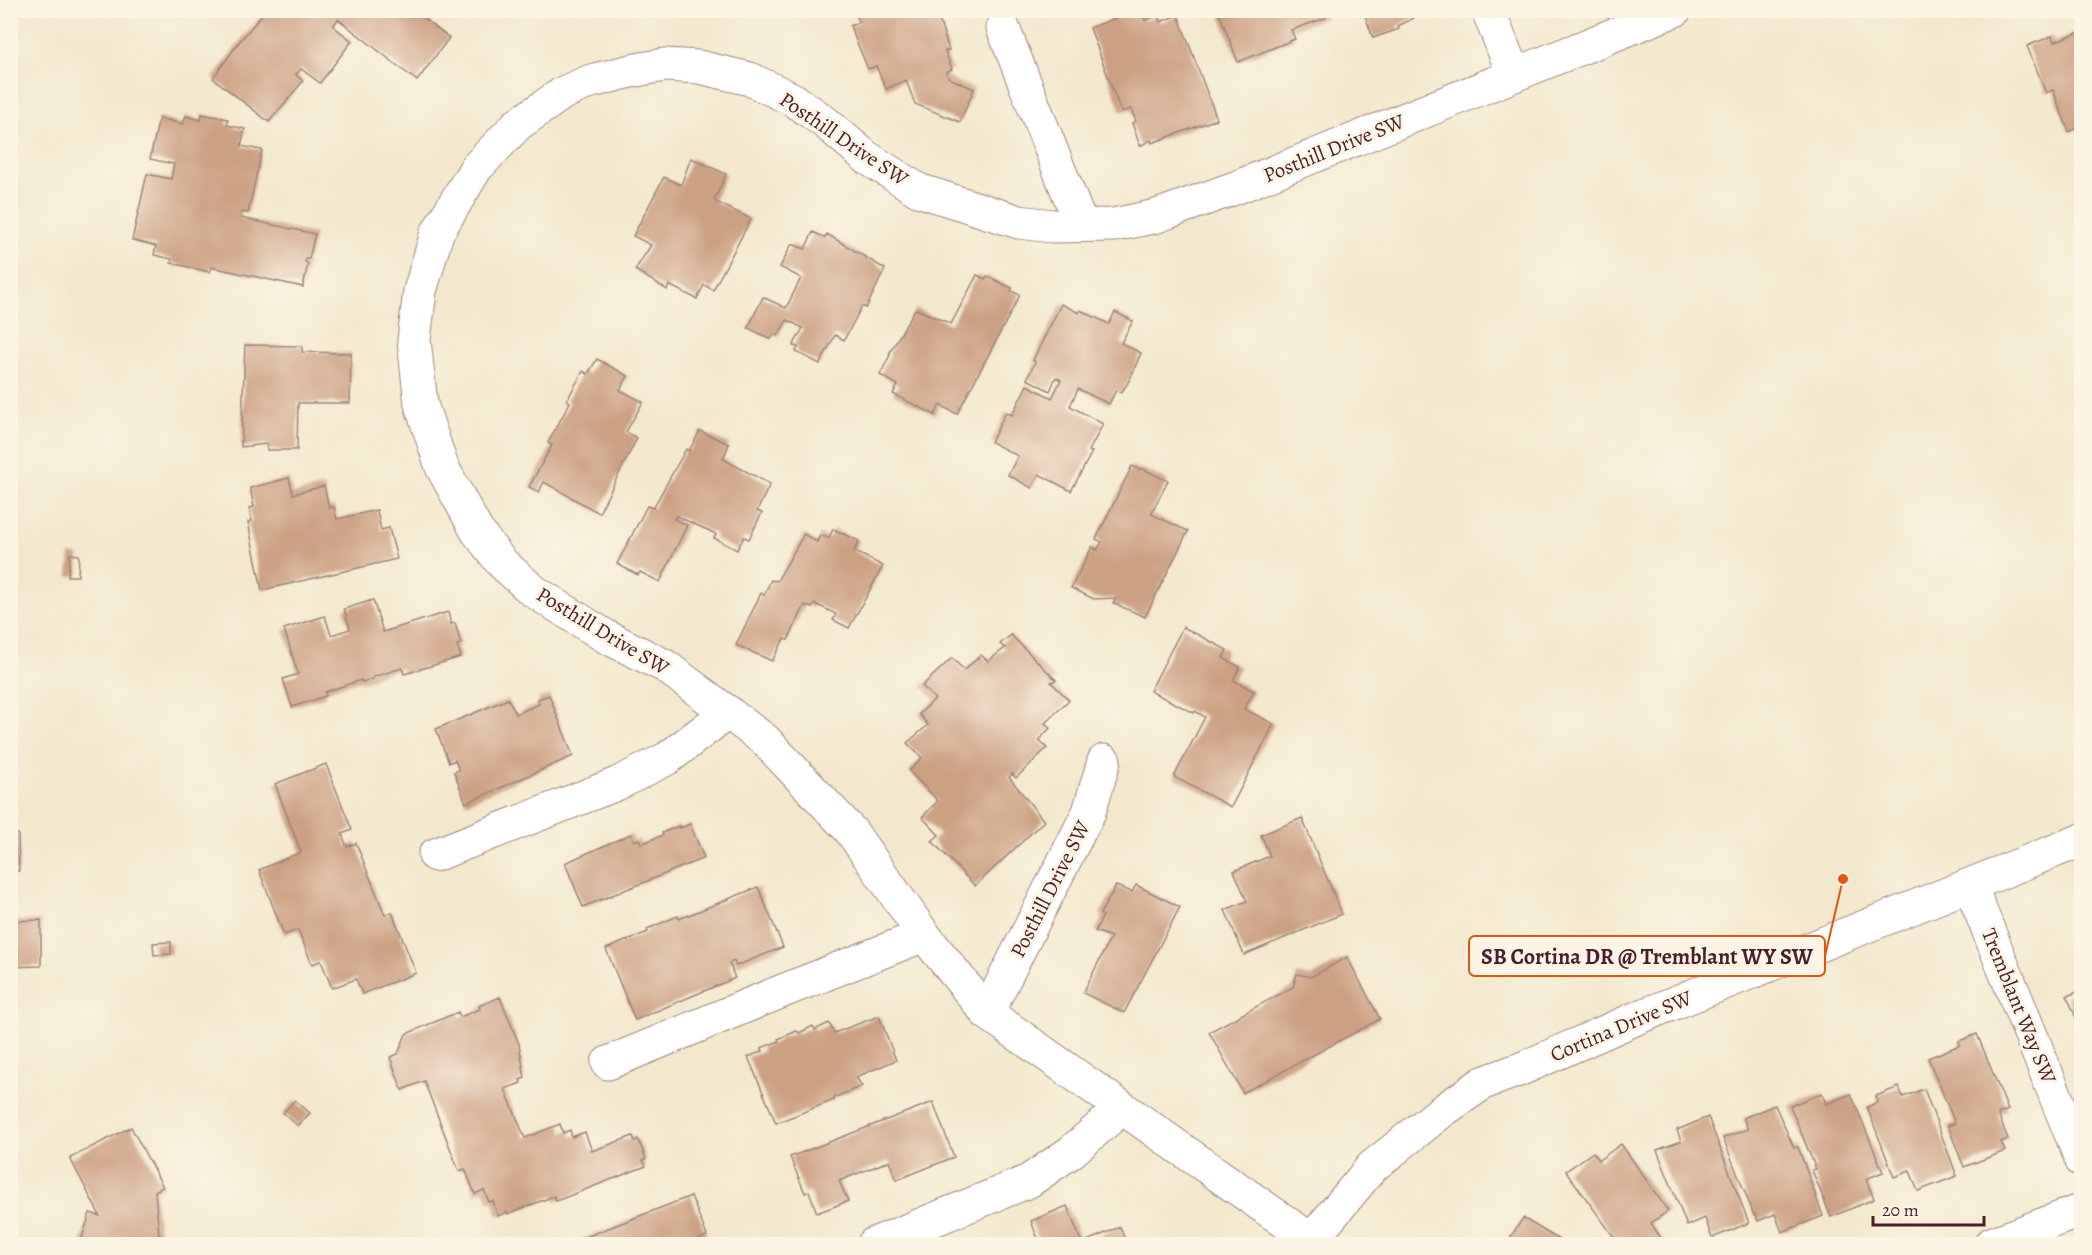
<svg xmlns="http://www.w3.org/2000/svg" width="2092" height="1255" font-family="Alegreya,serif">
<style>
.building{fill:#cca083}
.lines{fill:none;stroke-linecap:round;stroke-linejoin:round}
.street-casing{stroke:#9e847c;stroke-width:35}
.secondary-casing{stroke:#9e847c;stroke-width:35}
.street{stroke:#fff;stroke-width:33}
.secondary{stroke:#fff;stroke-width:33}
.labels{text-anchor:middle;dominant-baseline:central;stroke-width:6;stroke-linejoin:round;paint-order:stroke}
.street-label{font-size:21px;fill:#4a1f2b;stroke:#fcf5e5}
.leader{fill:none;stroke:#e0560e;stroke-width:2}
.callout-dot{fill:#e0560e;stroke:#fcf5e5;stroke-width:2}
.callout{fill:#fcf5e5;stroke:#e0560e;stroke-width:2}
.callout-label{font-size:22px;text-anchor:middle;font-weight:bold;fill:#4a1f2b}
</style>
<rect width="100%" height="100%" fill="#fcf5e5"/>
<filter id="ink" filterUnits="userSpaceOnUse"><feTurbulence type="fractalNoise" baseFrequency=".0167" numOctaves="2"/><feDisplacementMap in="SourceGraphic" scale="12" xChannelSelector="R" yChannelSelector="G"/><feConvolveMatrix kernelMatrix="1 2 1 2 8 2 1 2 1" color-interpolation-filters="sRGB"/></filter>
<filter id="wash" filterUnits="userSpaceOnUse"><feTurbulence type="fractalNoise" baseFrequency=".008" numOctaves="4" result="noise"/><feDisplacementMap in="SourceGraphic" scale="24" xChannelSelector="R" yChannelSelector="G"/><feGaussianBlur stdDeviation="1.35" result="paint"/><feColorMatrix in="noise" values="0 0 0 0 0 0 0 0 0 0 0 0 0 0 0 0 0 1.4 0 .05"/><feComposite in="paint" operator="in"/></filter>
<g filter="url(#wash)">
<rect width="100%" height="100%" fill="#f3e8cd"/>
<g id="blocks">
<g class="building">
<path d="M 266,10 L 413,10 L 449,38 L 417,81 L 338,19 L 333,26 L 352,41 L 320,83 L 301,69 L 296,75 L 303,81 L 269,122 L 213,78 L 239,42 Z"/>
<path d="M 854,10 L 933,10 L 935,14 L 937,13 L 949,50 L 945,51 L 952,69 L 946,72 L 949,78 L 974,89 L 960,122 L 915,104 L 906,80 L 886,89 L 876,66 L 868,69 L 850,26 L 859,22 Z"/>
<path d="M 1136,10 L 1141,10 L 1145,20 L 1158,16 L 1160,22 L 1178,15 L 1217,119 L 1152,143 L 1151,140 L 1140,146 L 1132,123 L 1136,121 L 1131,109 L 1121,112 L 1090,28 Z"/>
<path d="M 1218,10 L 1323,10 L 1326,18 L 1291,30 L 1295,39 L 1238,62 Z"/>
<path d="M 1363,10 L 1412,10 L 1414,18 L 1398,26 L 1399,29 L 1373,38 Z"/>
<path d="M 2082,31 L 2082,126 L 2069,132 L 2053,90 L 2046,93 L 2027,46 L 2052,36 L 2054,42 Z"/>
<path d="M 202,114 L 228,119 L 227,125 L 245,129 L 241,146 L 262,150 L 248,213 L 241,212 L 241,218 L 315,234 L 309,259 L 306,259 L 305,262 L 308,263 L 303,287 L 211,267 L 210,272 L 171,263 L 172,259 L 154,255 L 156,246 L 132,240 L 147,174 L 171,179 L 174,164 L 150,159 L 159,118 L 183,124 L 186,116 L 201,120 Z"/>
<path d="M 691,158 L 726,174 L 714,201 L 751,219 L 713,290 L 704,285 L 697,299 L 669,285 L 667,290 L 635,270 L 651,245 L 633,236 L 664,177 L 681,185 Z"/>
<path d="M 813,232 L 825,238 L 827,234 L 885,269 L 866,308 L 862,306 L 844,340 L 835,335 L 820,364 L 796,352 L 798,347 L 793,346 L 803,328 L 787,320 L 778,336 L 774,334 L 771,339 L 748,328 L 763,297 L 786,308 L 801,278 L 780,267 L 792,244 L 805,249 Z"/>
<path d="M 977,275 L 985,279 L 987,276 L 1012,288 L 1011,291 L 1020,295 L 957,414 L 940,405 L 935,415 L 893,394 L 898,385 L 880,375 L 890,355 L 889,354 L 914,311 L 916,309 L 951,324 Z"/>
<path d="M 1061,304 L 1079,313 L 1080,310 L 1109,324 L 1115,312 L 1133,321 L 1121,343 L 1141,353 L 1129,381 L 1121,393 L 1116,390 L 1109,404 L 1078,389 L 1070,406 L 1103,424 L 1089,451 L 1092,452 L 1071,491 L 1039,474 L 1032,488 L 1008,475 L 1018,456 L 991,442 L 1006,412 L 1012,415 L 1027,385 L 1052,398 L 1061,380 L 1056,377 L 1050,391 L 1027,379 L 1035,362 L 1033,360 Z"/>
<path d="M 245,345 L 302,346 L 302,352 L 351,353 L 350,403 L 298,403 L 297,450 L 267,450 L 267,444 L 241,447 Z"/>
<path d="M 597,359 L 628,376 L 620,390 L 643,402 L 626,432 L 637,438 L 599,513 L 544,482 L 539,492 L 529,487 L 552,445 L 548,443 L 570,402 L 567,400 L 583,371 L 588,374 Z"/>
<path d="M 700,431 L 729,444 L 723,459 L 770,484 L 757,511 L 762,513 L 749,539 L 744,537 L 737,550 L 714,538 L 716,535 L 714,533 L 676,516 L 674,519 L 687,525 L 660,582 L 640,572 L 638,575 L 617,564 L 647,506 L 653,508 L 686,449 L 689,451 Z"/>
<path d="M 1132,466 L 1140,470 L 1141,468 L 1168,481 L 1151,514 L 1188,531 L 1145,617 L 1113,603 L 1116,598 L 1094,599 L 1071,588 L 1092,547 L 1097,550 L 1102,542 L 1096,539 Z"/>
<path d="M 289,478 L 293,494 L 324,486 L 329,508 L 334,507 L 337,519 L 377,510 L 381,530 L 389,528 L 397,559 L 262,590 L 248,522 L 252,521 L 249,508 L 254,507 L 250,488 Z"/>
<path d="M 833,529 L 859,541 L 854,551 L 883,566 L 849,628 L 833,620 L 836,614 L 815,604 L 812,608 L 805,605 L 788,640 L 784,639 L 772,661 L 736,645 L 761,593 L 764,595 L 771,580 L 777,581 L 804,534 L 817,542 L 820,535 L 829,538 Z"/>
<path d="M 70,554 L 79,555 L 78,576 L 68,576 Z"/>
<path d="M 373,600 L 383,632 L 448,612 L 451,624 L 455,623 L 461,644 L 457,645 L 461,657 L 404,674 L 402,668 L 373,677 L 373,679 L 362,682 L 361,680 L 325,692 L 326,696 L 292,707 L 283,679 L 298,674 L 284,629 L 325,616 L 331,635 L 350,629 L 344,609 Z"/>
<path d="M 1183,627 L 1227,650 L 1223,658 L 1240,667 L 1233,680 L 1254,691 L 1244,709 L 1274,724 L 1231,807 L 1174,777 L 1205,717 L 1195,711 L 1194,713 L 1150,691 Z"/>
<path d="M 1011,635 L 1056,680 L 1051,682 L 1069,700 L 1045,723 L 1050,728 L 1039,740 L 1047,748 L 1016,778 L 1012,774 L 1009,777 L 1044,821 L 975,886 L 932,841 L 939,835 L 922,817 L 938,801 L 909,771 L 922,758 L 907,743 L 928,725 L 919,714 L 935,699 L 922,686 L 952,658 L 964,670 L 981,655 L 988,661 L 1005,648 L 1000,644 Z"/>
<path d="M 549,695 L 573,756 L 466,803 L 454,772 L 459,770 L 455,760 L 449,763 L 436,729 L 508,699 L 516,714 L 539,704 L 538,699 Z"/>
<path d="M 326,764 L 352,830 L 342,834 L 347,847 L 356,843 L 385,915 L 392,912 L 416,973 L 362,994 L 356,979 L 332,988 L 321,961 L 312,964 L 298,930 L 284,935 L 259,870 L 301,852 L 275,784 Z"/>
<path d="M 1302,818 L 1342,914 L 1244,955 L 1225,910 L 1247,901 L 1234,871 L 1270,856 L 1261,835 Z"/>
<path d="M 690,824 L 704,858 L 583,907 L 565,863 L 631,834 L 634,841 L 639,839 L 641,844 L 663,835 L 662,833 L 679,826 L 680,828 Z"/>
<path d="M 10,834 L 18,834 L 19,871 L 10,871 Z"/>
<path d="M 1136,885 L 1180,907 L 1124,1013 L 1083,993 L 1111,937 L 1095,931 L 1103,916 L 1100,914 L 1116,886 L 1132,892 Z"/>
<path d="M 758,887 L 783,947 L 736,966 L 734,961 L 729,963 L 735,978 L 635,1020 L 606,949 L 648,932 L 647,929 L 678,916 L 679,919 Z"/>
<path d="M 10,894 L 14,894 L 14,921 L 41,920 L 41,966 L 10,967 Z"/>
<path d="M 171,942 L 171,954 L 154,955 L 153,943 Z"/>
<path d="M 1347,957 L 1380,1019 L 1243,1093 L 1209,1032 L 1293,987 L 1297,974 L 1311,977 Z"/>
<path d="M 2082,990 L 2082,1030 L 2081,1030 L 2067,996 Z"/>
<path d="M 500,997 L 519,1044 L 525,1078 L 520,1080 L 521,1083 L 505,1089 L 525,1138 L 560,1124 L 563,1133 L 570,1130 L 572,1137 L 585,1132 L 592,1151 L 633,1136 L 635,1141 L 638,1139 L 646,1159 L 643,1160 L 646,1166 L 556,1201 L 554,1196 L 508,1214 L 507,1212 L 498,1216 L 493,1201 L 489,1202 L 484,1190 L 475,1194 L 465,1169 L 459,1171 L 424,1081 L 402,1090 L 390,1057 L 398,1054 L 406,1034 L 458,1012 L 460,1017 L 480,1009 L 479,1006 Z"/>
<path d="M 879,1016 L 896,1060 L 856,1077 L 862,1086 L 834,1098 L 834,1100 L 776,1123 L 748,1057 L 763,1051 L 761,1048 L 779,1041 L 778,1039 L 797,1031 L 799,1033 L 813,1026 L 815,1030 L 829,1023 L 834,1033 Z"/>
<path d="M 1977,1034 L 2008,1110 L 1998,1114 L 2008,1139 L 2001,1142 L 2005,1151 L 1964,1167 L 1948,1126 L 1955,1123 L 1928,1058 L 1960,1045 L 1959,1041 Z"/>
<path d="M 1899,1087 L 1903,1097 L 1924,1089 L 1957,1176 L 1918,1191 L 1910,1171 L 1894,1177 L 1867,1107 L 1878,1102 L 1876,1096 Z"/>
<path d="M 1822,1093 L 1826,1104 L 1851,1094 L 1883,1172 L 1866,1179 L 1874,1199 L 1831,1217 L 1812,1170 L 1816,1169 L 1790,1106 Z"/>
<path d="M 295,1100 L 310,1113 L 298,1126 L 283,1113 Z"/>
<path d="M 933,1102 L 954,1157 L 897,1180 L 889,1161 L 839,1181 L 848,1201 L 817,1213 L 809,1191 L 805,1193 L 790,1157 Z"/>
<path d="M 1775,1105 L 1794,1148 L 1798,1147 L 1823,1216 L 1782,1232 L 1775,1214 L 1758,1221 L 1755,1214 L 1754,1215 L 1723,1138 L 1748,1129 L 1743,1118 Z"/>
<path d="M 1708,1117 L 1749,1223 L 1712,1238 L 1705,1218 L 1687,1226 L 1657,1150 L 1681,1141 L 1677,1130 Z"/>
<path d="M 131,1127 L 163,1187 L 155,1191 L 159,1235 L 179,1241 L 178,1244 L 80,1244 L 90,1213 L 100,1216 L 70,1158 Z"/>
<path d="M 1621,1144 L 1668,1211 L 1651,1223 L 1663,1241 L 1658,1244 L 1619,1244 L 1566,1171 L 1593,1152 L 1599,1160 Z"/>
<path d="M 691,1196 L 707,1236 L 687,1244 L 572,1244 L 578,1240 Z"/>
<path d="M 1067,1206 L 1082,1243 L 1120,1227 L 1127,1244 L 1040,1244 L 1031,1221 Z"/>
<path d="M 1523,1218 L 1566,1244 L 1506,1244 Z"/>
</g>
</g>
</g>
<g filter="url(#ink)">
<use href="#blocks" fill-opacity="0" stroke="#9e847c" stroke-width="1.5"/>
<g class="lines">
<g class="street-casing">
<g id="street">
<path d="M 1488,10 L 1514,75"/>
<path d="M 1003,28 L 1081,225"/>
<path d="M 435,855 L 619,783 L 668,758 L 728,712"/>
<path d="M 1970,885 L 2082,1161"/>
<path d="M 987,1013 L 1089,812 L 1104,761"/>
<path d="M 608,1063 L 785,990 L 924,935"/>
<path d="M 1311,1240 L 987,1013 L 924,935 L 851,831 L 765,740 L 665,666 L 605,636 L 532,590 L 502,563 L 477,531 L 442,467 L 421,404 L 414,340 L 420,291 L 437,233 L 476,168 L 517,125 L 563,93 L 591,81 L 631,71 L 664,65 L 699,67 L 750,79 L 794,100 L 826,123 L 866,157 L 918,190 L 1019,222 L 1052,226 L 1114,225 L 1157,216 L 1235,188 L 1675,10"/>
<path d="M 874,1244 L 1029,1181 L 1071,1152 L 1122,1108"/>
<path d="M 1991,1244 L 2082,1210"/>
</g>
</g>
<g class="secondary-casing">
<path id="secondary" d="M 1308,1244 L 1372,1167 L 1441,1112 L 1483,1083 L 1521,1069 L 1639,1017 L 2082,840"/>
</g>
<use href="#street" class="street"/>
<use href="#secondary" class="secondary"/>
</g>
</g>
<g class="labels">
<g class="street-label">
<text transform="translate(844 139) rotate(34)">Posthill Drive SW</text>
<text transform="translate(1334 148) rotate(-22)">Posthill Drive SW</text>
<text transform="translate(603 631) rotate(31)">Posthill Drive SW</text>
<text transform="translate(1050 889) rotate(-63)">Posthill Drive SW</text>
<text transform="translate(2019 1006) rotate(68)">Tremblant Way SW</text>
<text transform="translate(1621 1026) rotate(-23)">Cortina Drive SW</text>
</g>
</g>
<path class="leader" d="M1843 879L1825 956"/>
<circle class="callout-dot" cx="1843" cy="879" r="6"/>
<rect class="callout" x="1469" y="936" width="356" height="40" rx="6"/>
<g class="callout-label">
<text x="1647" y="964">SB Cortina DR @ Tremblant WY SW</text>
</g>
<rect width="2092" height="1255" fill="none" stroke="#fcf5e5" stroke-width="36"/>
<path d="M1873 1216v9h111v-9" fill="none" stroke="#4a1f2b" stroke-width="3"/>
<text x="1882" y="1216" font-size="18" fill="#4a1f2b" stroke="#fcf5e5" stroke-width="4.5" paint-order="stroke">20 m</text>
</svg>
